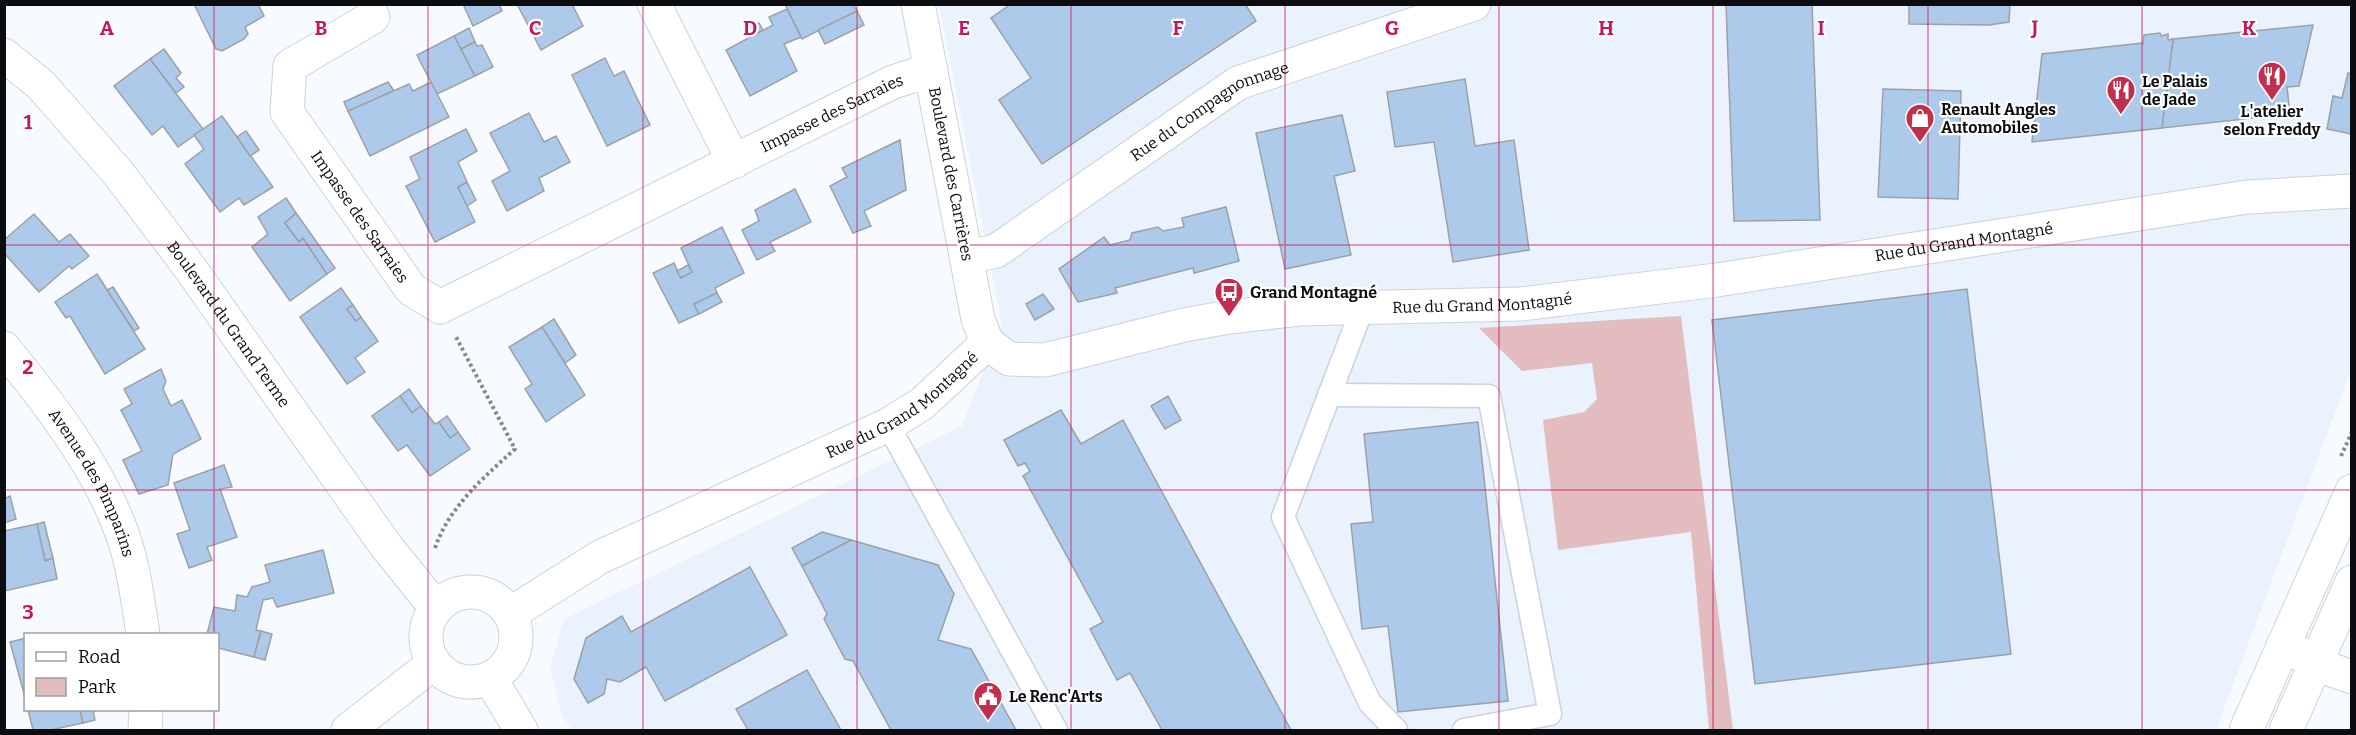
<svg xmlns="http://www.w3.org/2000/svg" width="2356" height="735" font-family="Bitter,serif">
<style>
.built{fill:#e9f2fd}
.green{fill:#e2bcbe}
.building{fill:#aecaea;stroke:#9ba1a7;stroke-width:1.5}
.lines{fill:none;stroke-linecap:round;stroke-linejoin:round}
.service-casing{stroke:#cbd2d9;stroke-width:25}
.minor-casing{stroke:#cbd2d9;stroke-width:35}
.tertiary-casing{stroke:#cbd2d9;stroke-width:35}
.secondary-casing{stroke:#cbd2d9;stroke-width:35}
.path{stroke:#85888b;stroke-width:4;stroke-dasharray:3 3;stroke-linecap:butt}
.service{stroke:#fff;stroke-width:22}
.minor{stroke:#fff;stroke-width:33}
.tertiary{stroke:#fff;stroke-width:33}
.secondary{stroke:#fff;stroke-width:33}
.grid{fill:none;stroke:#c2185b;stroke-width:1.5;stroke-opacity:0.55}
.labels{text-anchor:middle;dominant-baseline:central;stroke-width:4.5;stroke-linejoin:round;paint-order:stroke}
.poi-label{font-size:16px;font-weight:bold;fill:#0b0d10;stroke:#fff;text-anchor:start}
.street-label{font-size:16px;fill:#0b0d10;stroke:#fff}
.grid-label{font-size:20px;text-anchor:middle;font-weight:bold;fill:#c2185b;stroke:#fff;stroke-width:4.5;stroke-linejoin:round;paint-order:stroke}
</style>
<rect width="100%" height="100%" fill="#f7fbff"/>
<path class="built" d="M 939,5 L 2351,5 L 2351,370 L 2216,730 L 572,730 L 562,715 L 550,667 L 564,619 L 962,426 L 1002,324 Z"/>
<path class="green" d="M 1681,316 L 1733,730 L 1709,730 L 1691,532 L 1558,550 L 1543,420 L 1584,412 L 1597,399 L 1592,363 L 1522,371 L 1479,328 Z"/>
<g class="building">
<path d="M 194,4 L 258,4 L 264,16 L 245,27 L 248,34 L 244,39 L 222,51 L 216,49 Z"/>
<path d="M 463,4 L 499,4 L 502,11 L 473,26 Z"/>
<path d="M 517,4 L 572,4 L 583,26 L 541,50 Z"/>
<path d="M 785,4 L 853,4 L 857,11 L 802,39 Z"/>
<path d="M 1011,4 L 1245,4 L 1256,21 L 1042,164 L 999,100 L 1031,78 L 991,18 Z"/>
<path d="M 1726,4 L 1812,4 L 1820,220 L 1734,221 Z"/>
<path d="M 1909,4 L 2010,4 L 2009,22 L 1989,25 L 1909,24 Z"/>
<path d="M 787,9 L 801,37 L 784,44 L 797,71 L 750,96 L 726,50 L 773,25 L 769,17 Z"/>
<path d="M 857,11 L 864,25 L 825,44 L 818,30 Z"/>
<path d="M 759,23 L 763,30 L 750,37 L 746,29 Z"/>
<path d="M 2313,25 L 2299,86 L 2287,87 L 2290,114 L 2162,128 L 2173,39 Z"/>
<path d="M 469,28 L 475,42 L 461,49 L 454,36 Z"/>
<path d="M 2160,33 L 2161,36 L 2168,34 L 2168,40 L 2173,39 L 2162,128 L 2032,142 L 2042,54 L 2143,43 L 2144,35 Z"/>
<path d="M 454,36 L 475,76 L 437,94 L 417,55 Z"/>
<path d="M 475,42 L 477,46 L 482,45 L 493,67 L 475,76 L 461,49 Z"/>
<path d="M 164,49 L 181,73 L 176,78 L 184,87 L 176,93 L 150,59 Z"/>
<path d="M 605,58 L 614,76 L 624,71 L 650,125 L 607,146 L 572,75 Z"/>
<path d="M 150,59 L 203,129 L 178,147 L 163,126 L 152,135 L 114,86 Z"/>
<path d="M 2348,73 L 2352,74 L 2352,134 L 2327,129 L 2333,96 L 2342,98 Z"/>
<path d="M 1465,79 L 1475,146 L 1514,140 L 1529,250 L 1453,262 L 1434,142 L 1395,147 L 1387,92 Z"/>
<path d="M 388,82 L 394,91 L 348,111 L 344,102 Z"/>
<path d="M 431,82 L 449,117 L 370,156 L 348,111 L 409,84 L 413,91 Z"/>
<path d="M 1883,89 L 1961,91 L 1958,199 L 1878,197 Z"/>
<path d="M 529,113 L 544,142 L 556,136 L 570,162 L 539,178 L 544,191 L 507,211 L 492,181 L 510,171 L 490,133 Z"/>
<path d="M 1342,115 L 1355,171 L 1334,176 L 1351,255 L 1285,269 L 1256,133 Z"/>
<path d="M 222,116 L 273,187 L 244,205 L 239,198 L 220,212 L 185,164 L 204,149 L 194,135 Z"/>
<path d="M 466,129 L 477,151 L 458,162 L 467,182 L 458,187 L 475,222 L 435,242 L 406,186 L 420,179 L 410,157 Z"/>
<path d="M 246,131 L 259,150 L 250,156 L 237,137 Z"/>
<path d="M 900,140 L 906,190 L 864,211 L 871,226 L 853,233 L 830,186 L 847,177 L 842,168 Z"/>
<path d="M 467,182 L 476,200 L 467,206 L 458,187 Z"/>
<path d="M 795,189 L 811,222 L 770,242 L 775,251 L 757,260 L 742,230 L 759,221 L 755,210 Z"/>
<path d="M 286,198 L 296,213 L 285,223 L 299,242 L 303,238 L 327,274 L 290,301 L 252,247 L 268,234 L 258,217 Z"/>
<path d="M 1226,207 L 1239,261 L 1194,273 L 1193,268 L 1115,288 L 1117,293 L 1078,302 L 1059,269 L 1104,237 L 1110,245 L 1130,240 L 1132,233 L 1158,227 L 1163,231 L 1184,227 L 1182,218 Z"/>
<path d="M 296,213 L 335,268 L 327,274 L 303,238 L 299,242 L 285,223 Z"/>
<path d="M 34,214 L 59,242 L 70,234 L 89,256 L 72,269 L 69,266 L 39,292 L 4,253 L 4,240 Z"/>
<path d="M 722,227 L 744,273 L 715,288 L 717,293 L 694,304 L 699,314 L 679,323 L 653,273 L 674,263 L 681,278 L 692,272 L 681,248 Z"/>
<path d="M 688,265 L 692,272 L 681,278 L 677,271 Z"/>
<path d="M 97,274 L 145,349 L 105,374 L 70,316 L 66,318 L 55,302 Z"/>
<path d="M 113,287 L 139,328 L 134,331 L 107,290 Z"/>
<path d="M 341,288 L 353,305 L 347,309 L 356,321 L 361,317 L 378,341 L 355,358 L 365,372 L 347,384 L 300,317 Z"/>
<path d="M 1967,289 L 2011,654 L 1755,684 L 1712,320 Z"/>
<path d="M 717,293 L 722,302 L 699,314 L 694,304 Z"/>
<path d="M 1043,294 L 1054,309 L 1035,320 L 1026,304 Z"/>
<path d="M 353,305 L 361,317 L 356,321 L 347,309 Z"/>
<path d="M 554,319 L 576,355 L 565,363 L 542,327 Z"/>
<path d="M 542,327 L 585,395 L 546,422 L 525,389 L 532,384 L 509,347 Z"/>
<path d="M 161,369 L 166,381 L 163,389 L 171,406 L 182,400 L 201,439 L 173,454 L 168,485 L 139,494 L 123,460 L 142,451 L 121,410 L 132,404 L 124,389 Z"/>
<path d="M 409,389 L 421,406 L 412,413 L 400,396 Z"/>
<path d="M 400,396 L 412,413 L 421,406 L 435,424 L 439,422 L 450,438 L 458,432 L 470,449 L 430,476 L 407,445 L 398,451 L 372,416 Z"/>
<path d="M 1168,396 L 1181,420 L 1165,429 L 1151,406 Z"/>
<path d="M 1061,410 L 1081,444 L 1123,420 L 1291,730 L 1162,730 L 1130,673 L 1117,680 L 1090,629 L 1103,622 L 1023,476 L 1030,471 L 1025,463 L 1018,466 L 1004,440 Z"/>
<path d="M 447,416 L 458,432 L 450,438 L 439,422 Z"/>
<path d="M 1478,422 L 1508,701 L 1398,712 L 1388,626 L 1362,629 L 1351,524 L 1373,522 L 1364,434 Z"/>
<path d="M 224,465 L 232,487 L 220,489 L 237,537 L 207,547 L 212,560 L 189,568 L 177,534 L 190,530 L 174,483 Z"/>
<path d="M 10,496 L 16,519 L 4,523 L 4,499 Z"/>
<path d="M 44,522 L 53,558 L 45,561 L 37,524 Z"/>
<path d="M 37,524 L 45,561 L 53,558 L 57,579 L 4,591 L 4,531 Z"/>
<path d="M 822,532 L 851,540 L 802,566 L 792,548 Z"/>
<path d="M 851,540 L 938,565 L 954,594 L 938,640 L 971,649 L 1016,730 L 891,730 L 853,661 L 845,659 L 824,619 L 827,614 L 802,566 Z"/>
<path d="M 323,550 L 334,593 L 277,607 L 273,598 L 263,600 L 256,630 L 261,631 L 254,657 L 218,648 L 218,634 L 207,634 L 214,607 L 235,611 L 237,595 L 247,597 L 252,587 L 270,582 L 265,565 Z"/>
<path d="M 750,567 L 787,635 L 665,701 L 646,667 L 620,682 L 607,679 L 604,694 L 588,703 L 574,679 L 586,638 L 622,616 L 631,632 Z"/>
<path d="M 261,631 L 272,634 L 265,660 L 254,657 Z"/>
<path d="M 26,638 L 26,701 L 10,642 Z"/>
<path d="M 807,670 L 841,730 L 748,730 L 736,709 Z"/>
<path d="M 28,710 L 80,710 L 83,723 L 51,730 L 33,730 Z"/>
<path d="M 80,710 L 93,710 L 95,720 L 83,723 Z"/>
</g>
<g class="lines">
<g class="service-casing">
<g id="service">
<path d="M 1362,309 L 1283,517 L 1370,703 L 1396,730"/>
<path d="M 1329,395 L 1489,396 L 1550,714 L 1464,730"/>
<path d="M 888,425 L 1056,730"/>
</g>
</g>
<g class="minor-casing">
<g id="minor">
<path d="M 654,4 L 734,162"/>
<path id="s1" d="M 373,17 L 290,66 L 287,112 L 411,289 L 440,307 L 893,82 L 931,70"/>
<path id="s2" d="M 4,55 L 41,85 L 119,174 L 190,268 L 386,546 L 436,608"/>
<path id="s3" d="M 968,257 L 996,251 L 1238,83 L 1474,4"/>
<path id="s4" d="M 987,343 L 1009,359 L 1045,360 L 1184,325 L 1229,317 L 1299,309 L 1520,304 L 1717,280 L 2247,197 L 2352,191"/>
<path id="s5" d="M 4,348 C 49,403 100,469 123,536 C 134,567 138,602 143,634"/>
<path d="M 2283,645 L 2329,669 L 2352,677"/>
<path d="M 490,678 L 521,730"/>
<path d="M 145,730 L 146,710"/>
<path d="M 348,730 L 434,663"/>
</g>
</g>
<g class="tertiary-casing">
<g id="tertiary">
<circle cx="471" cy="637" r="45"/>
<path id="s6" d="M 510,614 L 600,557 L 888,425 L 923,403 L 987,343 L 978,319 L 918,4"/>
</g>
</g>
<g class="secondary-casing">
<g id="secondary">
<path d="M 2246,730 L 2352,491"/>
<path d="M 2286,730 L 2352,582"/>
</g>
</g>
<g class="path">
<path d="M 2341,456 L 2352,432"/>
<path d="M 435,548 C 449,507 484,477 515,449 L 456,337"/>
</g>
<use href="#service" class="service"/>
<use href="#minor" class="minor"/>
<use href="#tertiary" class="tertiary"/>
<use href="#secondary" class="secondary"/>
</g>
<path class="grid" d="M 214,4 L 214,634M 428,4 L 428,730M 643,4 L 643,730M 857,4 L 857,730M 1071,4 L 1071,730M 1285,4 L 1285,730M 1499,4 L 1499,730M 1713,4 L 1713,730M 1928,4 L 1928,730M 2142,4 L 2142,730M 4,245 L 2352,245M 4,490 L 2352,490M 214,710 L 214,730"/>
<defs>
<g id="restaurant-pin" transform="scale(1.5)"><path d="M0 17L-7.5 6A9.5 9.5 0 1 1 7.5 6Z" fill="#c02f4d" stroke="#fff"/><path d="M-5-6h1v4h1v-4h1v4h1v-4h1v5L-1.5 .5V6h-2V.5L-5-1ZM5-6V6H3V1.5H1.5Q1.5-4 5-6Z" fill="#fff"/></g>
<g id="shop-pin" transform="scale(1.5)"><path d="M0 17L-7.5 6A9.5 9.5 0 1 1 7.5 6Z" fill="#c02f4d" stroke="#fff"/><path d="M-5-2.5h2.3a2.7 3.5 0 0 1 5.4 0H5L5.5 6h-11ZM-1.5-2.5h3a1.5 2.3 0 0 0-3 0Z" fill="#fff"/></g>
<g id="bus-pin" transform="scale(1.5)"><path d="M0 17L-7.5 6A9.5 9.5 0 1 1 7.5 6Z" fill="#c02f4d" stroke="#fff"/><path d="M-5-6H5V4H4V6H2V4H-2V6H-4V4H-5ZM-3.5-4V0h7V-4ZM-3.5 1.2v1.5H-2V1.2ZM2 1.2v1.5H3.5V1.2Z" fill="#fff"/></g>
<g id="civic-pin" transform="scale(1.5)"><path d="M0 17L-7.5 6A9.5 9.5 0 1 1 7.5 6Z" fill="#c02f4d" stroke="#fff"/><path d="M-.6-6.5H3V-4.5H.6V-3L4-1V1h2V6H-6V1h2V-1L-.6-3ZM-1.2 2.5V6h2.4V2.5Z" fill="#fff"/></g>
</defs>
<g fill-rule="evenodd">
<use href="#restaurant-pin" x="2272" y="76"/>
<use href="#restaurant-pin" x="2121" y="90"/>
<use href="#shop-pin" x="1920" y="118"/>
<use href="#bus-pin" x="1229" y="292"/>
<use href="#civic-pin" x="988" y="696"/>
</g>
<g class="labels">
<g class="poi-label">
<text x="2142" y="81">Le Palais<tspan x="2142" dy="18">de Jade</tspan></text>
<text x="1941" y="109">Renault Angles<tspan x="1941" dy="18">Automobiles</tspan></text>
<text x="2272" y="111" text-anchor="middle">L'atelier<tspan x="2272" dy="18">selon Freddy</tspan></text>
<text x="1250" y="292">Grand Montagné</text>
<text x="1009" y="696">Le Renc'Arts</text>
</g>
<g class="street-label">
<text stroke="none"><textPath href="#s3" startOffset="285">Rue du Compagnonnage</textPath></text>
<text stroke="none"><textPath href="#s1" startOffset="830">Impasse des Sarraies</textPath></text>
<text transform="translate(951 174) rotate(79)">Boulevard des Carrières</text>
<text stroke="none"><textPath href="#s1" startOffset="270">Impasse des Sarraies</textPath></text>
<text stroke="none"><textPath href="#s4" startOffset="992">Rue du Grand Montagné</textPath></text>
<text stroke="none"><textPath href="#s4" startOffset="506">Rue du Grand Montagné</textPath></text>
<text stroke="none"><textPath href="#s2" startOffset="352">Boulevard du Grand Terme</textPath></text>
<text stroke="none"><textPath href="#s6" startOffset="446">Rue du Grand Montagné</textPath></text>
<text stroke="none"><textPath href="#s5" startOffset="162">Avenue des Pimparins</textPath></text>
</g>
</g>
<g class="grid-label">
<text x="107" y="35">A</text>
<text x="321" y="35">B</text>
<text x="535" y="35">C</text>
<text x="750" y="35">D</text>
<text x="964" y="35">E</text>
<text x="1178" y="35">F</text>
<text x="1392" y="35">G</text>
<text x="1606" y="35">H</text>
<text x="1821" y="35">I</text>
<text x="2035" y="35">J</text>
<text x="2249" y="35">K</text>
<text x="28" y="129">1</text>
<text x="28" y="374">2</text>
<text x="28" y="619">3</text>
</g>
<rect width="2356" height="735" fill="none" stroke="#0b0d10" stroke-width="12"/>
<rect x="24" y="633" width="195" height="78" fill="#ffffff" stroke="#9d9e9f" stroke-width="1.5"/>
<rect x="36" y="652" width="30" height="9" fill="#ffffff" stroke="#9d9e9f" stroke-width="1.5"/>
<text x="78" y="663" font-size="18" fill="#0b0d10">Road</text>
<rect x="36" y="678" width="30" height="18" fill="#e2bcbe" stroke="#9d9e9f" stroke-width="1.5"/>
<text x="78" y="693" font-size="18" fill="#0b0d10">Park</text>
</svg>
